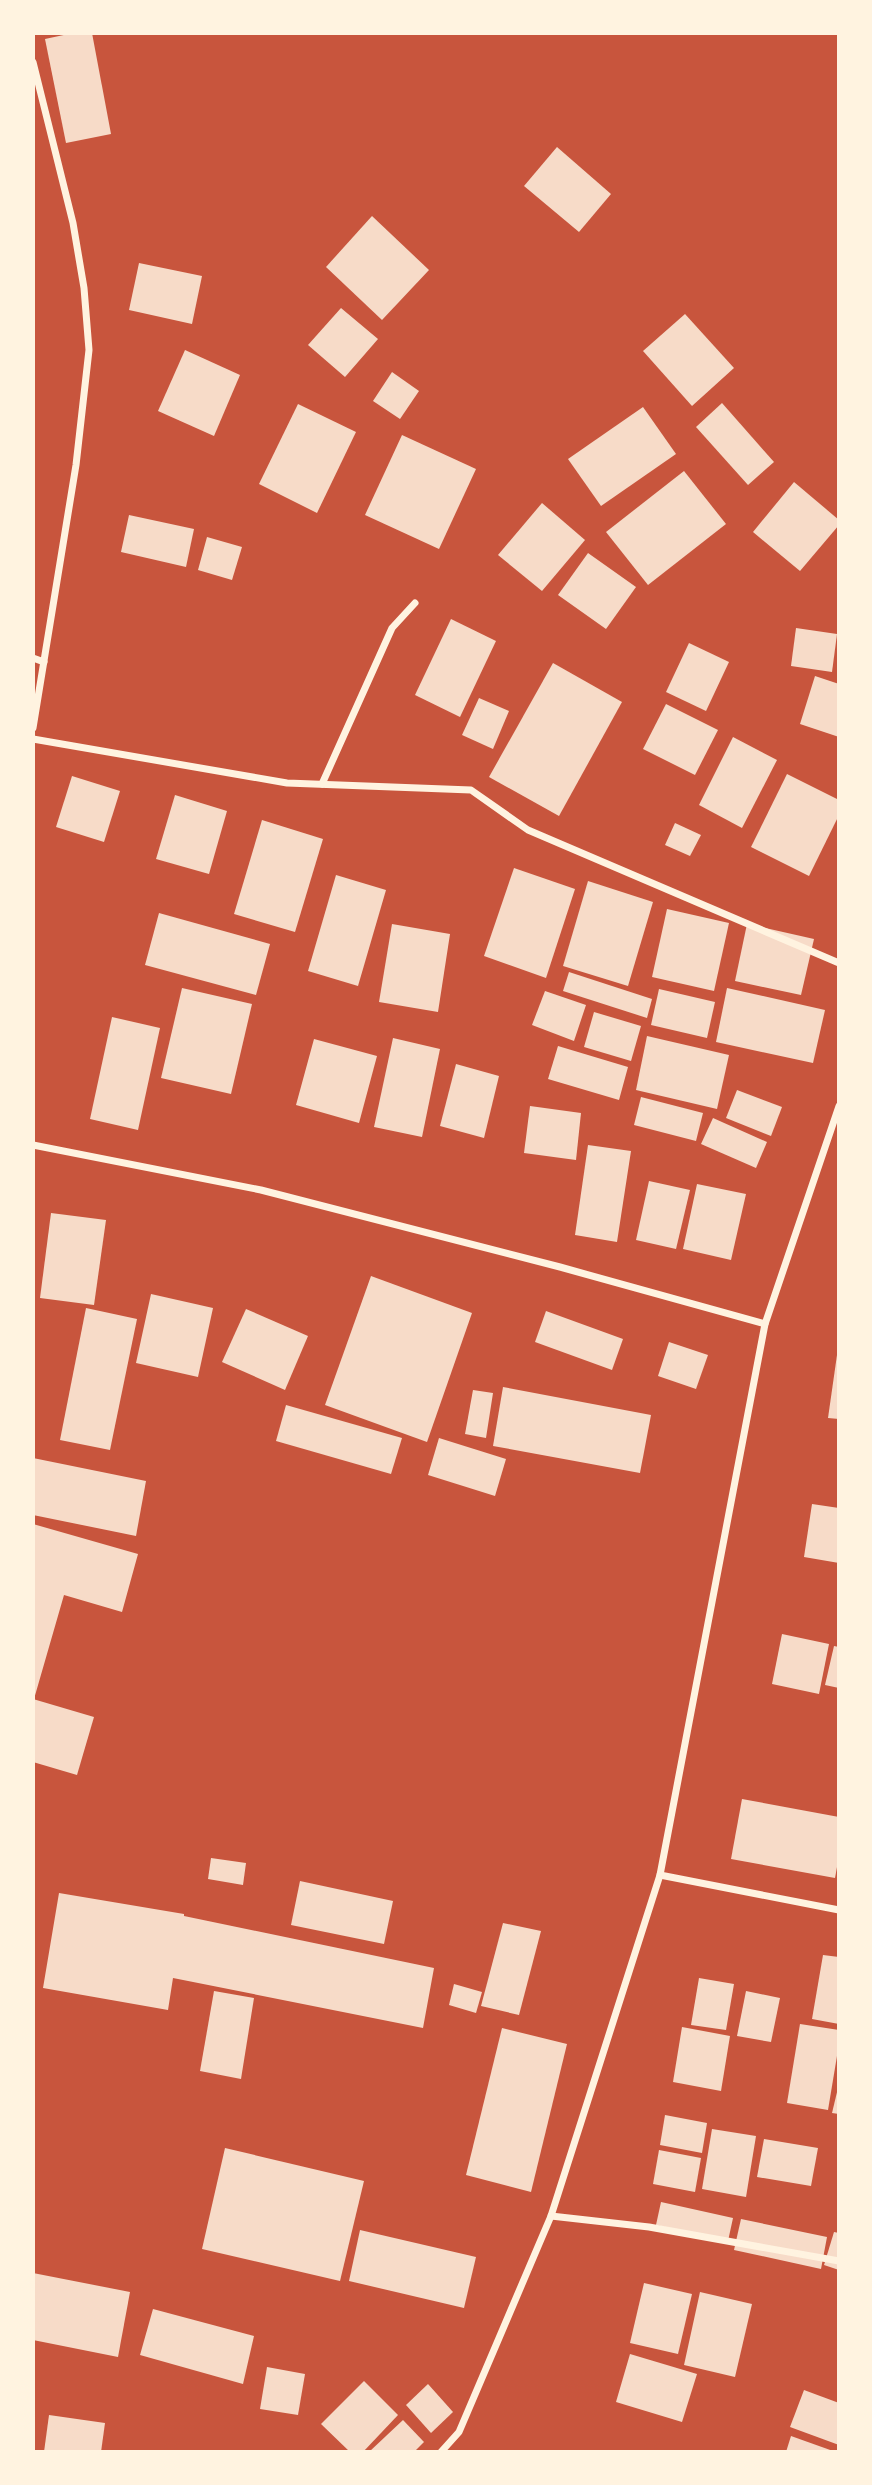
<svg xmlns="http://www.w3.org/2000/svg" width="872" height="2485" font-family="'Noto Sans',sans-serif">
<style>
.building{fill:#f7dbc8}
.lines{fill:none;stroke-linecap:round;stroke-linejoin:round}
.minor{stroke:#fff3e0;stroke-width:7}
</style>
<rect width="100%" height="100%" fill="#c8553d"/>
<g class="building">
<path d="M 73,33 L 92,33 L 111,134 L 66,143 L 45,39 Z"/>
<path d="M 557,147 L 611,194 L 579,232 L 524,186 Z"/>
<path d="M 372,216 L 429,270 L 382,320 L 326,267 Z"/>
<path d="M 139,263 L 202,276 L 192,324 L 129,310 Z"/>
<path d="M 341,308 L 378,339 L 345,377 L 308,345 Z"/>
<path d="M 685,314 L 734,368 L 692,406 L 643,351 Z"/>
<path d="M 185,350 L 240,375 L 214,436 L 158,411 Z"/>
<path d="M 392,372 L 419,391 L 400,419 L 373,401 Z"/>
<path d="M 722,403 L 774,462 L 748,485 L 696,427 Z"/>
<path d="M 298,404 L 356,432 L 317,513 L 259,484 Z"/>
<path d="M 643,407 L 676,454 L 601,506 L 568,459 Z"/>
<path d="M 402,435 L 476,469 L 439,549 L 365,515 Z"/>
<path d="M 684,471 L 726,524 L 648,585 L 606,532 Z"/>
<path d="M 794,482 L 839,520 L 839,525 L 800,571 L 753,532 Z"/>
<path d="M 542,503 L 585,540 L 542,591 L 498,555 Z"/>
<path d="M 129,515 L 194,529 L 186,567 L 121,552 Z"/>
<path d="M 207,537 L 242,547 L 232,580 L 198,570 Z"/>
<path d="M 588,553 L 636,587 L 606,629 L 558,595 Z"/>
<path d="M 451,619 L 496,641 L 460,717 L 415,695 Z"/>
<path d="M 796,628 L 837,634 L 832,672 L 791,666 Z"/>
<path d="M 689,643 L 729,662 L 706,711 L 666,692 Z"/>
<path d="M 553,663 L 622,702 L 559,816 L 489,777 Z"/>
<path d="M 815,676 L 839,684 L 839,737 L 800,724 Z"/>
<path d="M 479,698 L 509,711 L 493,749 L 462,735 Z"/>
<path d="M 666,704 L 718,730 L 695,775 L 643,749 Z"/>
<path d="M 733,737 L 777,760 L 742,828 L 699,805 Z"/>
<path d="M 787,774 L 839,800 L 839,815 L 809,876 L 751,847 Z"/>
<path d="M 72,776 L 120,791 L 104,842 L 56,827 Z"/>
<path d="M 175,795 L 227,811 L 209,874 L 156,859 Z"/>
<path d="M 262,820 L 323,839 L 295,932 L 234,914 Z"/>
<path d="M 675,823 L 701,835 L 690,856 L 665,845 Z"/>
<path d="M 514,868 L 575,889 L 546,978 L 484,956 Z"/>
<path d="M 336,875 L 386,890 L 358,986 L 308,971 Z"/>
<path d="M 588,881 L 653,902 L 628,986 L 563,966 Z"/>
<path d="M 667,909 L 729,923 L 714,991 L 652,977 Z"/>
<path d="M 159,913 L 270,944 L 256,995 L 145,965 Z"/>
<path d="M 392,924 L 450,934 L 438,1012 L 379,1002 Z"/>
<path d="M 747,924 L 814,939 L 801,995 L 735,981 Z"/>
<path d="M 569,972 L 652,999 L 647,1018 L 563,991 Z"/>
<path d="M 182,988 L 252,1004 L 231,1094 L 161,1078 Z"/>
<path d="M 727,988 L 825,1010 L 813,1063 L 716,1042 Z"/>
<path d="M 659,989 L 715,1002 L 707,1038 L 651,1025 Z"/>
<path d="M 545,991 L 586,1005 L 574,1041 L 532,1025 Z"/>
<path d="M 594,1012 L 641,1026 L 631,1061 L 584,1047 Z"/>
<path d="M 112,1017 L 160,1028 L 138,1130 L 90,1119 Z"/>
<path d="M 647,1036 L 729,1055 L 717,1109 L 636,1090 Z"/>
<path d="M 393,1038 L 440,1049 L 422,1137 L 374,1127 Z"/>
<path d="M 314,1039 L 377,1056 L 359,1123 L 296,1105 Z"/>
<path d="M 558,1046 L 628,1067 L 619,1100 L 548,1079 Z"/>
<path d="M 456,1064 L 499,1076 L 484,1138 L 440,1126 Z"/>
<path d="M 737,1090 L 782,1107 L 771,1136 L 726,1118 Z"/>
<path d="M 641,1097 L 703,1113 L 696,1141 L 634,1125 Z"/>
<path d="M 530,1106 L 581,1113 L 576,1160 L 524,1153 Z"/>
<path d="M 713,1118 L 767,1142 L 756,1168 L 701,1144 Z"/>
<path d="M 588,1145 L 631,1151 L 617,1242 L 575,1235 Z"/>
<path d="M 649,1181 L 690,1190 L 676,1249 L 636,1240 Z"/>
<path d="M 697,1184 L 746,1194 L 731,1260 L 683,1249 Z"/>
<path d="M 51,1213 L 106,1220 L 94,1305 L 40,1298 Z"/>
<path d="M 371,1276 L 472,1313 L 427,1442 L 325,1405 Z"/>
<path d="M 151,1294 L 213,1308 L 198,1377 L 136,1363 Z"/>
<path d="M 86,1308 L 137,1319 L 110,1450 L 60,1440 Z"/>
<path d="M 246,1309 L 308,1336 L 285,1390 L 222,1362 Z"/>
<path d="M 546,1311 L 623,1339 L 612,1370 L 535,1342 Z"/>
<path d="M 669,1342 L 708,1355 L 696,1389 L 658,1376 Z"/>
<path d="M 837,1355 L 839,1355 L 839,1419 L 828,1418 Z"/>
<path d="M 503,1387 L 651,1415 L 640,1473 L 493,1446 Z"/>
<path d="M 473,1390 L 493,1393 L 486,1438 L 465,1434 Z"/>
<path d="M 286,1405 L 402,1438 L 391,1474 L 276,1441 Z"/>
<path d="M 439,1438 L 506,1459 L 495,1496 L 428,1475 Z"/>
<path d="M 33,1458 L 146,1481 L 136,1536 L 33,1515 Z"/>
<path d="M 812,1504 L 839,1508 L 839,1563 L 804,1557 Z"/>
<path d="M 33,1524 L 138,1554 L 122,1612 L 64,1595 L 34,1699 Z"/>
<path d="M 782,1634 L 829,1644 L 819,1694 L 772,1684 Z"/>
<path d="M 834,1646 L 839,1647 L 839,1688 L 825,1685 Z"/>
<path d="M 33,1699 L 94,1717 L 77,1775 L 33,1762 Z"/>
<path d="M 742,1799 L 839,1817 L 839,1856 L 835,1878 L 731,1859 Z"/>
<path d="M 211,1858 L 246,1863 L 243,1885 L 208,1879 Z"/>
<path d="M 300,1881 L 393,1901 L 384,1944 L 291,1925 Z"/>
<path d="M 59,1893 L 184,1914 L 184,1916 L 434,1968 L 423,2028 L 173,1978 L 168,2010 L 43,1988 Z"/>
<path d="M 503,1923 L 541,1931 L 519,2015 L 481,2006 Z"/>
<path d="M 823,1955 L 839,1957 L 839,2024 L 812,2019 Z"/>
<path d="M 699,1978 L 734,1984 L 726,2030 L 691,2025 Z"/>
<path d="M 454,1984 L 482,1992 L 476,2013 L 449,2005 Z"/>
<path d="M 214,1991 L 254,1998 L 241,2079 L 200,2071 Z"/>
<path d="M 746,1991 L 780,1998 L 771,2042 L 737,2036 Z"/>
<path d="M 800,2024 L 839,2030 L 839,2044 L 828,2110 L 787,2103 Z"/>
<path d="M 682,2027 L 730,2036 L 721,2091 L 673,2082 Z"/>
<path d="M 502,2028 L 567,2044 L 531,2192 L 466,2175 Z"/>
<path d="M 838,2088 L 839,2088 L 839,2114 L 832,2113 Z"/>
<path d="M 665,2115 L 707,2123 L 702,2153 L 660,2145 Z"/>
<path d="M 712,2129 L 756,2136 L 746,2197 L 702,2189 Z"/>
<path d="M 764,2139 L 818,2148 L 811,2186 L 757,2177 Z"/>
<path d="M 225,2148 L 364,2181 L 340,2281 L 202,2249 Z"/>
<path d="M 659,2150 L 701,2158 L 695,2192 L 653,2184 Z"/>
<path d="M 661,2202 L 733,2218 L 728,2241 L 656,2225 Z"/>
<path d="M 741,2219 L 827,2237 L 821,2269 L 734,2250 Z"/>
<path d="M 360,2230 L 476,2257 L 464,2308 L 349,2281 Z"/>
<path d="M 834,2232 L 839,2233 L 839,2270 L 824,2265 Z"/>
<path d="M 33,2273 L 130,2292 L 118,2357 L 33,2340 Z"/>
<path d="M 644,2283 L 692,2294 L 678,2354 L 630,2343 Z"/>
<path d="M 700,2292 L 752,2304 L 735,2377 L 684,2365 Z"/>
<path d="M 153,2309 L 254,2336 L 243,2384 L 140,2355 Z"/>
<path d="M 630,2354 L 697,2374 L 682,2422 L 616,2402 Z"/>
<path d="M 267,2367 L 305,2374 L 298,2415 L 260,2409 Z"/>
<path d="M 364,2381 L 398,2415 L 363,2452 L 350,2452 L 321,2424 Z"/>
<path d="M 428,2384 L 453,2412 L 431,2433 L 406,2405 Z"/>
<path d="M 804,2390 L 839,2403 L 839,2445 L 790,2427 Z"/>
<path d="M 49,2415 L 105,2423 L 101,2452 L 44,2452 Z"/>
<path d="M 403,2420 L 424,2442 L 414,2452 L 369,2452 Z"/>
<path d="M 791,2436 L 833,2451 L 833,2452 L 786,2452 Z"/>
</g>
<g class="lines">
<g class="minor">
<path d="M 33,62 L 73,223 L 84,288 L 89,350 L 76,465 L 33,728"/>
<path d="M 33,658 L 44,662"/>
<path d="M 33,739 L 287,783 L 471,790 L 528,830 L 839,963"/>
<path d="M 322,784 L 392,628 L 415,603"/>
<path d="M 33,1145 L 261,1190 L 560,1267 L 765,1324"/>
<path d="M 660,1875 L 839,1910"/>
<path d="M 551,2216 L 649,2227 L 839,2261"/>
<path d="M 441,2452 L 459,2432 L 551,2216 L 660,1875 L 765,1324 L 839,1106"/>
</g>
</g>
<rect width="872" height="2485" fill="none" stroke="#fff3e0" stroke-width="70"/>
</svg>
